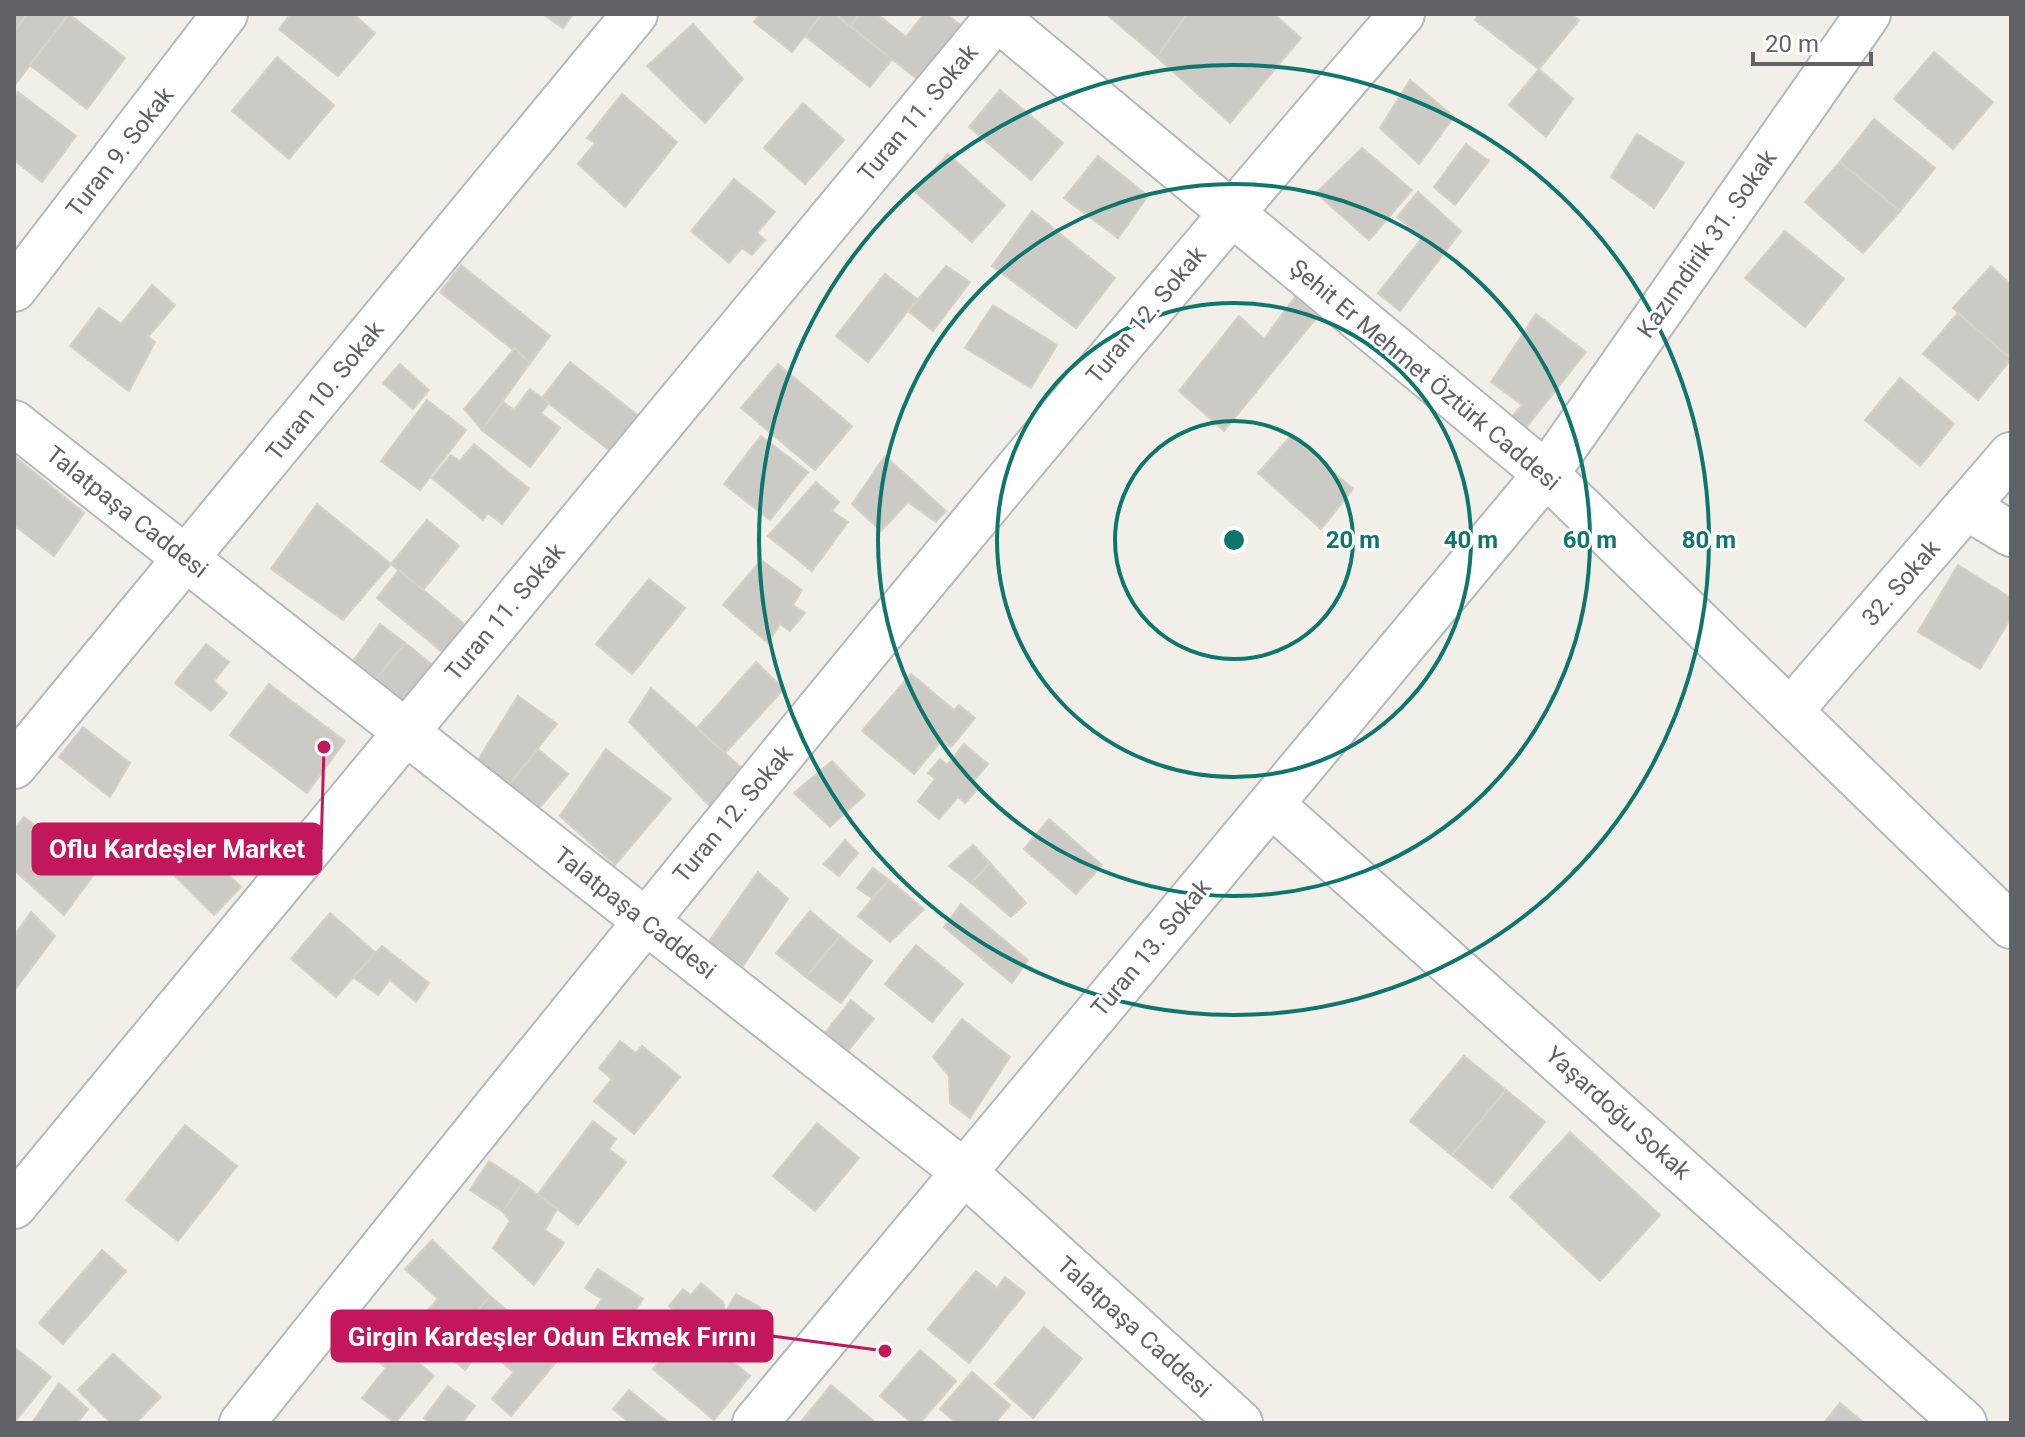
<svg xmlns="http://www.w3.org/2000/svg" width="2025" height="1437" font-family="Roboto,sans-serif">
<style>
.building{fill:#cccac5;stroke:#d6d1c6;stroke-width:2}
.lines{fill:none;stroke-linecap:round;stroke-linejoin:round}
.minor-casing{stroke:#b5b8bc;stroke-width:48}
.minor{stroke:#fff;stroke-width:44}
.ring{fill:none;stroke:#0f766e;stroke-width:4}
.labels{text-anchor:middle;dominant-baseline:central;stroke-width:6;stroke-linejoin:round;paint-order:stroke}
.street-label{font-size:24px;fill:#5f6368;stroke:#fff}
.centre{fill:#0f766e;stroke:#fff;stroke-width:4}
.ring-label{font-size:24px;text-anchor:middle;font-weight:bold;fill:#0f766e;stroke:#fff;stroke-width:6;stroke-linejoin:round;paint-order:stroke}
.leader{fill:none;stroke:#c2185b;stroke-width:3}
.callout-dot{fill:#c2185b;stroke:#fff;stroke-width:3}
.callout{fill:#c2185b;stroke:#c2185b;stroke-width:3}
.callout-label{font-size:26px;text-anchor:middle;font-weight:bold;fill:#fff}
</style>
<rect width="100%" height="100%" fill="#f1efe8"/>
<g class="building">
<path d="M 14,14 L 27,14 L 14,32 Z"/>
<path d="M 27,14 L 69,14 L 14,86 L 14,32 Z"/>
<path d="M 69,14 L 125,58 L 87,109 L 30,65 Z"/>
<path d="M 291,14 L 353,14 L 375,33 L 338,76 L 279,29 Z"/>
<path d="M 543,14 L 573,14 L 563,28 Z"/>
<path d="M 760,14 L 822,14 L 792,52 L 754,22 Z"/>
<path d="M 822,14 L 835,14 L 892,59 L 870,87 L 805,36 Z"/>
<path d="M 835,14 L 860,14 L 850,26 Z"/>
<path d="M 860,14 L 877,14 L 906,37 L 924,14 L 946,14 L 963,27 L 921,82 L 850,26 Z"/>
<path d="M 1106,14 L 1187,14 L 1157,57 Z"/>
<path d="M 1187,14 L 1274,14 L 1301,38 L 1230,123 L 1157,57 Z"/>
<path d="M 1479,14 L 1572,14 L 1579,20 L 1539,69 L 1475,20 Z"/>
<path d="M 693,24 L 743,79 L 705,123 L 647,66 Z"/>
<path d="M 1934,52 L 1993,102 L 1953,149 L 1894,99 Z"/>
<path d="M 277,57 L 334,105 L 289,159 L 232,111 Z"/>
<path d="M 1539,69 L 1573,99 L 1546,137 L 1509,105 Z"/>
<path d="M 1410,80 L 1454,117 L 1419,164 L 1380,128 Z"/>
<path d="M 1000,90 L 1063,143 L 1031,180 L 969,127 Z"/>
<path d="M 18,92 L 76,136 L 42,182 L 14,160 L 14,97 Z"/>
<path d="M 622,94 L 677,142 L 625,207 L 578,164 L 595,143 L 587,138 Z"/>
<path d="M 803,103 L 844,140 L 805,184 L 764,148 Z"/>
<path d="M 1874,119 L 1935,168 L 1900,211 L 1840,162 Z"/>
<path d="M 1637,134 L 1684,163 L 1654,208 L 1611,177 Z"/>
<path d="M 1466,144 L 1489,161 L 1455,205 L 1434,187 Z"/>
<path d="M 1362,148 L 1412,190 L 1369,240 L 1316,193 Z"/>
<path d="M 948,154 L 1005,205 L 972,242 L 914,191 Z"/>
<path d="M 1098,156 L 1148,196 L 1118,238 L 1064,198 Z"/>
<path d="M 1840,162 L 1900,211 L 1863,253 L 1805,202 Z"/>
<path d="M 734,179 L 775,212 L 757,233 L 765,240 L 752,255 L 742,248 L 729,263 L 691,231 Z"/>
<path d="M 1418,192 L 1461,231 L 1400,311 L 1378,293 L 1423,237 L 1397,217 Z"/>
<path d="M 1032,211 L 1115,278 L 1076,328 L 992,266 Z"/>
<path d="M 1785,231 L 1844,279 L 1805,327 L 1745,278 Z"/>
<path d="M 461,265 L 550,336 L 530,363 L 440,292 Z"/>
<path d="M 946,266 L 970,282 L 933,331 L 908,311 Z"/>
<path d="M 1991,266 L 2011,285 L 2011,351 L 2006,357 L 1953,308 Z"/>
<path d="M 885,274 L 917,299 L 868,362 L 836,336 Z"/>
<path d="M 152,285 L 175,305 L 148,337 L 155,342 L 129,391 L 70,346 L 99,308 L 121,324 Z"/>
<path d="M 1295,297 L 1318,316 L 1224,431 L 1179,391 L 1239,316 L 1264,339 Z"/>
<path d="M 993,305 L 1057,345 L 1031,388 L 965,348 Z"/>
<path d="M 1958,313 L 2011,359 L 1978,400 L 1923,354 Z"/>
<path d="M 1536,314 L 1586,352 L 1525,429 L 1510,419 L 1522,405 L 1491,382 Z"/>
<path d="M 515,348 L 530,363 L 482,430 L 464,409 Z"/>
<path d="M 570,362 L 640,417 L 613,453 L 542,398 Z"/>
<path d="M 400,364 L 429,390 L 413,409 L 383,383 Z"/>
<path d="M 778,364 L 852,426 L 815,470 L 741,408 Z"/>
<path d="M 1900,378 L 1954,424 L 1920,466 L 1865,420 Z"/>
<path d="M 530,389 L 549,403 L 541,413 L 560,428 L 530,467 L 482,430 L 503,402 L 514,410 Z"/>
<path d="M 427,400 L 466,430 L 420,490 L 381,461 Z"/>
<path d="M 761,436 L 808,472 L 770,520 L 724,484 Z"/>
<path d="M 1291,436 L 1353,489 L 1321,529 L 1258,473 Z"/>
<path d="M 474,444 L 529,489 L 502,524 L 488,513 L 483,520 L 432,478 L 451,455 L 460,461 Z"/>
<path d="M 14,456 L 84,513 L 54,556 L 14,525 Z"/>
<path d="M 885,456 L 946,511 L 936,522 L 908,502 L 881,531 L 852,504 Z"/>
<path d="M 816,482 L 839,502 L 832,511 L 848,522 L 812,571 L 768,536 Z"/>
<path d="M 317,504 L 391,564 L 343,620 L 271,569 Z"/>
<path d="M 427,520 L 459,546 L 423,590 L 391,564 Z"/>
<path d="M 761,560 L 802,590 L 793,605 L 805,613 L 790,631 L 780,624 L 768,643 L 723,605 Z"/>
<path d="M 1958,565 L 2011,598 L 2011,618 L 1980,669 L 1918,632 Z"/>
<path d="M 399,570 L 475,633 L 452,660 L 377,598 Z"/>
<path d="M 649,579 L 685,608 L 632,674 L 596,644 Z"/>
<path d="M 380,624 L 405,643 L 376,679 L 353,661 Z"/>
<path d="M 405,643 L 439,670 L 410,707 L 376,679 Z"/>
<path d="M 206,644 L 229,662 L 214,681 L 227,693 L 211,711 L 175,683 Z"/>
<path d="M 756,662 L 784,689 L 725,753 L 697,728 Z"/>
<path d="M 911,674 L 954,710 L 959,705 L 975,718 L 951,747 L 942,740 L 914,774 L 862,731 Z"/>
<path d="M 269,684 L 345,741 L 307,793 L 230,735 Z"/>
<path d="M 651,688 L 744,770 L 710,806 L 629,722 Z"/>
<path d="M 518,696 L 557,724 L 508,786 L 478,760 Z"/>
<path d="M 83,727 L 130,763 L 110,797 L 59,757 Z"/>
<path d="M 964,744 L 988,764 L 973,782 L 979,787 L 965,803 L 958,797 L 939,819 L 918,801 L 935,779 L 928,773 L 940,759 L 947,765 Z"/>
<path d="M 538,749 L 568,774 L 536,812 L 508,786 Z"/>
<path d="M 606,749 L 671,799 L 615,865 L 560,816 Z"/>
<path d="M 832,761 L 865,795 L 830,827 L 794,793 Z"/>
<path d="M 24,817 L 95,873 L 64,915 L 14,870 L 14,830 Z"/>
<path d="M 1049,819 L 1102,865 L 1076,894 L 1024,849 Z"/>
<path d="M 191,837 L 241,887 L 214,915 L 163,864 Z"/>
<path d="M 845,840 L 858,853 L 839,876 L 824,864 Z"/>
<path d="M 973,845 L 990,863 L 971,883 L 949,866 Z"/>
<path d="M 990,863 L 1026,903 L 1011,917 L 971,883 Z"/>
<path d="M 873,868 L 889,880 L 872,898 L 857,888 Z"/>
<path d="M 758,872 L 788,899 L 743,966 L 707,944 Z"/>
<path d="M 889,880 L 924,909 L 890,942 L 858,916 Z"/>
<path d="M 961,904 L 1028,960 L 1012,983 L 944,927 Z"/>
<path d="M 810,911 L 840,936 L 806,977 L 776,953 Z"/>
<path d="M 31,912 L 55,936 L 14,991 L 14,936 Z"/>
<path d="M 330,913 L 375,952 L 336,997 L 291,959 Z"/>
<path d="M 840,936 L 872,961 L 841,1003 L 806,977 Z"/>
<path d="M 916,945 L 963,984 L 932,1022 L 885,984 Z"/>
<path d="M 382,946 L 429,983 L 416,1002 L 390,980 L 378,995 L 353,977 Z"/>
<path d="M 851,1000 L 874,1019 L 847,1052 L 825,1033 Z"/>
<path d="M 962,1019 L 1010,1057 L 970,1118 L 950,1103 L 949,1076 L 933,1057 Z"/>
<path d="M 620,1041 L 636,1053 L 642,1046 L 680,1077 L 634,1134 L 594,1101 L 612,1079 L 599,1068 Z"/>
<path d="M 1464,1056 L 1506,1090 L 1452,1155 L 1410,1121 Z"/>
<path d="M 1506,1090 L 1545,1122 L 1492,1188 L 1452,1155 Z"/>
<path d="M 593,1121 L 616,1139 L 609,1149 L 626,1162 L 578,1225 L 538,1194 Z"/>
<path d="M 817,1123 L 859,1158 L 815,1211 L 773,1176 Z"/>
<path d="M 185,1125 L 237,1166 L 178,1241 L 126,1200 Z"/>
<path d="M 1570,1132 L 1660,1215 L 1600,1281 L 1510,1197 Z"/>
<path d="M 489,1161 L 522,1183 L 503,1212 L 470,1190 Z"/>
<path d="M 522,1183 L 557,1209 L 545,1230 L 564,1243 L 534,1285 L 493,1248 L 510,1221 L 503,1212 Z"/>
<path d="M 432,1240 L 490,1296 L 443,1351 L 415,1324 L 438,1299 L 405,1269 Z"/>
<path d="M 102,1250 L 126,1271 L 63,1344 L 39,1323 Z"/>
<path d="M 598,1269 L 643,1299 L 605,1355 L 578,1336 L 602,1299 L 585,1288 Z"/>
<path d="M 976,1271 L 997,1288 L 1005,1277 L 1025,1293 L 969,1363 L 928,1329 Z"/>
<path d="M 701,1283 L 723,1302 L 726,1316 L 707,1340 L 669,1306 L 683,1289 L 691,1295 Z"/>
<path d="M 736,1294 L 761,1308 L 738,1348 L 715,1330 Z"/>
<path d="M 490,1296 L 561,1356 L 511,1416 L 492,1399 L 514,1372 L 483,1347 L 465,1370 L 443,1351 Z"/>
<path d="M 365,1318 L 434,1376 L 395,1423 L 362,1398 L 386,1368 L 349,1337 Z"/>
<path d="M 688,1325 L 750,1376 L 714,1420 L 653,1369 Z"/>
<path d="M 1044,1327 L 1082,1359 L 1033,1418 L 995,1384 Z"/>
<path d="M 14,1347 L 51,1377 L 14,1423 Z"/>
<path d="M 920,1350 L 956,1381 L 920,1423 L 912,1423 L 880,1396 Z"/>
<path d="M 113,1354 L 161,1397 L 136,1423 L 111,1423 L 78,1390 Z"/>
<path d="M 972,1372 L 1010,1405 L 995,1423 L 956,1423 L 940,1409 Z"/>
<path d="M 59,1383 L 88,1409 L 77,1423 L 32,1423 Z"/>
<path d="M 831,1385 L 876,1423 L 800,1423 Z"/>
<path d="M 448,1386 L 475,1406 L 462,1423 L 430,1423 L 424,1418 Z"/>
<path d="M 629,1390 L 669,1423 L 630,1423 L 613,1409 Z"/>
<path d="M 1840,1403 L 1864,1423 L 1824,1423 Z"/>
</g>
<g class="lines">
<g class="minor-casing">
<g id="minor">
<path d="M 992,14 L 1546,474 L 2011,926"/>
<path d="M 14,289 L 225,14"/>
<path d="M 14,423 L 964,1172 L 1240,1423"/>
<path d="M 1966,507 L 2011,534"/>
<path d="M 1790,711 L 2011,455"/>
<path d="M 14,766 L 635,14"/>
<path d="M 1271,804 L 1964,1423"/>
<path d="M 14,1206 L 1000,14"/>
<path d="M 242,1423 C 622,948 1005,475 1402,14"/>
<path d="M 755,1423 L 1546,474 L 1868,14"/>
</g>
</g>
<use href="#minor" class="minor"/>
</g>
<g class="ring">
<circle cx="1234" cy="540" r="119"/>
<circle cx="1234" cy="540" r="237"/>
<circle cx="1234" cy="540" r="356"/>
<circle cx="1234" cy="540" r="475"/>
</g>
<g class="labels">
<g class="street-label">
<text transform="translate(918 113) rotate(-50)">Turan 11. Sokak</text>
<text transform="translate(120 152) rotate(-52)">Turan 9. Sokak</text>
<text transform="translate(1707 244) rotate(-55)">Kazımdirik 31. Sokak</text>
<text transform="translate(1146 315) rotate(-50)">Turan 12. Sokak</text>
<text transform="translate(1425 375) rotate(40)">Şehit Er Mehmet Öztürk Caddesi</text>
<text transform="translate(325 391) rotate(-51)">Turan 10. Sokak</text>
<text transform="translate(127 512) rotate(38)">Talatpaşa Caddesi</text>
<text transform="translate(1901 583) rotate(-49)">32. Sokak</text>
<text transform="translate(505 612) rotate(-50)">Turan 11. Sokak</text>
<text transform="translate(733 814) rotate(-50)">Turan 12. Sokak</text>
<text transform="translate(635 913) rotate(38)">Talatpaşa Caddesi</text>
<text transform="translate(1151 948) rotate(-50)">Turan 13. Sokak</text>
<text transform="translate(1618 1113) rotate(42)">Yaşardoğu Sokak</text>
<text transform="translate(1134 1327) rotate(42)">Talatpaşa Caddesi</text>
</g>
</g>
<circle cx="1234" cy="540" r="12" class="centre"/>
<g class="ring-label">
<text x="1353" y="548">20 m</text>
<text x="1471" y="548">40 m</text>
<text x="1590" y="548">60 m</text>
<text x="1709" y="548">80 m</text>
</g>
<path class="leader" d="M324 747L321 849M885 1351L772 1336"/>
<g class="callout-dot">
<circle cx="324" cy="747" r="8"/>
<circle cx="885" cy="1351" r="8"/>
</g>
<g class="callout">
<rect x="33" y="824" width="288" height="50" rx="8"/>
<rect x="332" y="1311" width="440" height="50" rx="8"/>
</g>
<g class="callout-label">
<text x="177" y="858">Oflu Kardeşler Market</text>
<text x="552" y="1346">Girgin Kardeşler Odun Ekmek Fırını</text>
</g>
<rect width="2025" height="1437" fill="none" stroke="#5f6368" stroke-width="32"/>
<path d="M1753 52v12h118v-12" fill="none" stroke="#5f6368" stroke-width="4"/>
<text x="1765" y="52" font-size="24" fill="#5f6368" stroke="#ffffff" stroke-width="6" paint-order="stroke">20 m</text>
</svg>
